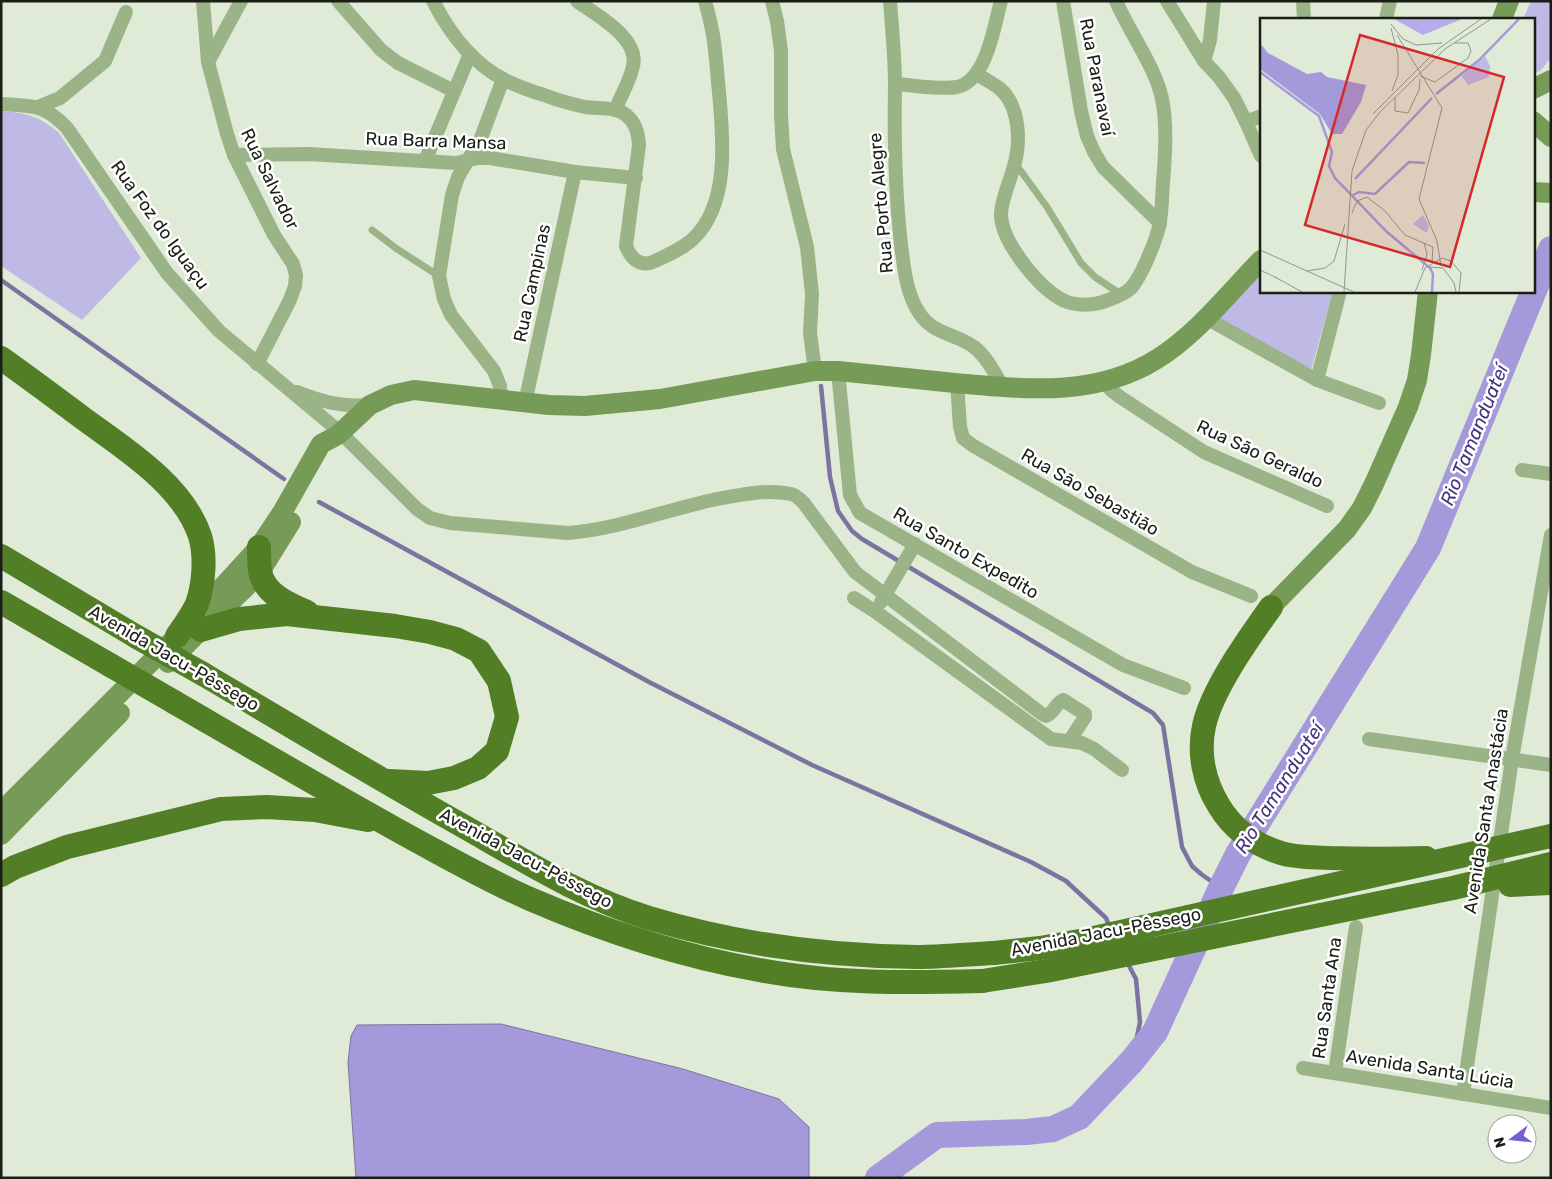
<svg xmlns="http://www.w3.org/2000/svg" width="1552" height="1179" font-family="Rubik,sans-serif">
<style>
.green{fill:#bfb9e5}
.water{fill:#a499da;stroke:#7b74a0}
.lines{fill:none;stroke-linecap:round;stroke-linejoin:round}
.stream{stroke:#7b74a0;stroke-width:4.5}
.river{stroke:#a499da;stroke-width:26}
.service{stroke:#9ab487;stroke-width:7}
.minor{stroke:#9ab487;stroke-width:14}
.secondary{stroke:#759b56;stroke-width:20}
.trunk{stroke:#527e26;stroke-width:24}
.trunk-bridge{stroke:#527e26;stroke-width:24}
.labels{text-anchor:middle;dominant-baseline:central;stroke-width:5;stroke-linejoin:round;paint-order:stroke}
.street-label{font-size:18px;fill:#1a1e17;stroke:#fff}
.water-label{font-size:19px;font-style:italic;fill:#473280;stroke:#fff}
.inset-river{fill:none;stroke:#a499da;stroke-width:2.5}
.inset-road{fill:none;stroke:#90988a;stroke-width:1}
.view{fill:#d62828;fill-opacity:0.15;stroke:#d62828;stroke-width:2.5}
.inset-edge{fill:none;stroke:#1a1e17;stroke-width:2.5}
</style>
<rect width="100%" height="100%" fill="#dfead7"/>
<g class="green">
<path d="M 1531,1 L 1551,1 L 1551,58 L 1540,71 L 1533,73 L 1533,19 L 1523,19 Z"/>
<path d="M 1,111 C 27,113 39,116 59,133 L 141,258 L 82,320 L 1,266 Z"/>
<path d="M 1261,272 L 1261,291 L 1333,291 L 1311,370 L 1218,318 Z"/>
</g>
<path class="water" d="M 501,1024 L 683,1069 L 779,1099 L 809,1127 L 809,1178 L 356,1178 L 348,1062 L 351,1036 L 357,1025 Z"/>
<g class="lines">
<g class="stream">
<path d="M 1,280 L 284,479"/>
<path d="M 821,386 L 830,477 L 838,511 L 852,531 L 862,539 L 1153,713 L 1163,725 L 1182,847 L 1192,866 L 1201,874 L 1221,888"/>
<path d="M 319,502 L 649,682 L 812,765 L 1031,862 L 1066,881 L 1106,918 L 1110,928"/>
<path d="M 1127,962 L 1136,979 L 1140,1022 L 1132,1061"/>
</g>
<path class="river" d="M 878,1178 L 937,1135 L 1026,1132 L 1053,1129 L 1079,1117 L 1132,1061 L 1155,1032 L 1221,888 L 1238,854 L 1428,548 L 1551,249"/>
<g class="service">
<path d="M 1015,163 L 1047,207 L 1081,263 L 1095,277 L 1122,295"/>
<path d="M 372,230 L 397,249 L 439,276"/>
</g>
<g class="minor">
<path d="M 203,1 L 208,62 L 227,134 L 234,155 L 274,235 L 293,264 L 296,275 L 295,286 L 290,300 L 257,364"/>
<path d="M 338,1 L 381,50 L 398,63 L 454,91"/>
<path d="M 433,1 C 449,32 473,64 505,80 C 517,86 531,91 544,95 C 557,100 571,104 585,107 C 598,109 615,106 626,115 C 636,123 638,133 639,145 L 626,246 C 631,259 641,268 655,261 C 668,255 684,248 694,238 C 730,203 723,137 719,92 C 717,73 716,53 713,35 C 711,24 708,12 705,1"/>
<path d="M 577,1 C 596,15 640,38 633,66 C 630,81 621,96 615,110"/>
<path d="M 772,1 L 777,21 L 781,51 L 781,115 L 783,149 L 807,247 L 812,294 L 810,333 L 815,371"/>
<path d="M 890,1 C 892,29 895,57 895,85 C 894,139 895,191 901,245 C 904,267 906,292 918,311 C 932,335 955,333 974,347 C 987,357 995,374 1003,387"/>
<path d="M 1063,1 L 1081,111 L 1087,136 L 1094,152 L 1103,167 L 1160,223"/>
<path d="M 1167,1 L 1204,61 L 1219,77 L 1234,98 L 1246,122 L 1261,156"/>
<path d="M 1303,1 L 1304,19"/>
<path d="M 1386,19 L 1390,1"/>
<path d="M 1204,61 L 1210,40 L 1214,1"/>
<path d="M 208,62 L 241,1"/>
<path d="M 977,74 C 984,79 993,83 999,88 C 1020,105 1021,142 1014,166 C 1010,181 1002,198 1001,213 C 1000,240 1037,285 1059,298 C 1071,306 1090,306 1103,302 C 1113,298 1122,296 1130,289 C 1141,278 1158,237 1160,221 C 1162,208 1162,196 1163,183 C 1165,157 1167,130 1163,104 C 1158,70 1130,34 1116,1"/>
<path d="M 895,84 C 913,85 939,90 957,87 C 987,80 994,26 1001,1"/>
<path d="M 1,104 C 33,106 44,104 67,128 L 167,273 L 219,331 L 340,432 L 417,509 L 430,518 L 450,523 L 568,533 C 620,529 670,508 722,498 C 744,494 768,489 791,494 C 796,495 799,499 803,502 L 855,572 L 1042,714 L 1046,716 C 1054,713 1055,704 1063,700 L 1085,714 L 1085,717 L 1070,740"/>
<path d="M 38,107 L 60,98 L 105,61 L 126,12"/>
<path d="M 1246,122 L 1261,116"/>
<path d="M 234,155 L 308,154 L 456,163 L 478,158 L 490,158 L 575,172 L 636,178"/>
<path d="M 425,161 L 470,54"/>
<path d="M 1206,318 L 1317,380 L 1379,403"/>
<path d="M 838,371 L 850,495 L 860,513 L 1123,665 L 1184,688"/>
<path d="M 1317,380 L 1340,291"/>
<path d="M 1105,382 L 1111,390 L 1120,397 L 1204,452 L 1327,506"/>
<path d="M 957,383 L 960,427 L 963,438 L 972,445 L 1192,572 L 1251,596"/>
<path d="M 297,392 C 323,402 341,407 370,405"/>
<path d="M 501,400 L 500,386 L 494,371 L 451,315 L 444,299 L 439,276 L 452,195 L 458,177 L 481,138 L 503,79"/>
<path d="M 525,403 L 575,172"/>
<path d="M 1522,470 L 1551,474"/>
<path d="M 854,598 L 876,612 L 1051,739 L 1082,743 L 1094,749 L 1122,770"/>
<path d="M 881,602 L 915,544"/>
<path d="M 1369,739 L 1551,765"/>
<path d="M 1303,1068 L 1551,1108"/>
<path d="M 1335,1073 L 1356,927"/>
<path d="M 1463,1094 L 1512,759 L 1551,535"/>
</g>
<g class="secondary">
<path d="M 1502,19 L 1509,1"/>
<path d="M 1533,89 L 1551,80"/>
<path d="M 1533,121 L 1551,137"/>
<path d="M 1533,192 L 1551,193"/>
<path d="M 1271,607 L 1347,529 L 1362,508 L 1374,484 L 1408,407 L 1417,380 L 1421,355 L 1428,291"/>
<path d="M 193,619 L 259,547 L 283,511 L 321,444 L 338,435 L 370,405 L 391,395 L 414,390 L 549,405 L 585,406 L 660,399 L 815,371 L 838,371 C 877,375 916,379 955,383 C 1024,389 1095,398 1157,359 C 1196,335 1229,293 1261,260"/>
<path d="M 168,663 L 201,630 L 245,588 L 260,572 L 291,522"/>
<path d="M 1,812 L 173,640"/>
<path d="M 1,835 L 120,713"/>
</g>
<g class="trunk">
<path d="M 1,358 C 29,378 56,398 84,419 C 125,449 183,485 200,536 C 206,556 204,584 197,604 C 192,615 184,626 177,636"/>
<path d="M 259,547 C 259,555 259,564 260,571 C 264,594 288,604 307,612"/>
<path d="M 1,556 L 137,637"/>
<path d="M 1,602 L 110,665"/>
<path d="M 1271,607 C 1249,638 1212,689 1204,726 C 1198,753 1204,782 1219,806 C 1233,829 1255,845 1281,853 C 1297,858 1314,857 1330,858 C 1362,859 1394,859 1426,858"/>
<path d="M 201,630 L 239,619 L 287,614 L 395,626 L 430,632 L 456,639 L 479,651 L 499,681 L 507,717 L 497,751 L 478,768 L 454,778 L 428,783 L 389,781"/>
<path d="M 203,674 C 289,725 376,777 463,826 C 523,860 583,898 649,918 C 735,944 827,956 917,957 C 943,957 969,954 994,953"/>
<path d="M 174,702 C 255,749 335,796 417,841 C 454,861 491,882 530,899 C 604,931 680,956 759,970 C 832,984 908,983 982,981"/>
<path d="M 1,875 L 15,867 L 67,847 L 221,809 L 267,807 L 315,810 L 368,820"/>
</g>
<g class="trunk-bridge">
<path d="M 137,637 L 203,674"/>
<path d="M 110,665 L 174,702"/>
<path d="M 1510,885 L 1551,883"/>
<path d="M 994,953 L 1040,948 L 1085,940 L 1551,836"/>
<path d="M 982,981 L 1046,971 L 1453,888 L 1551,864"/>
</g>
</g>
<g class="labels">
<g class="street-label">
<text transform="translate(1097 77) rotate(79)">Rua Paranavaí</text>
<text transform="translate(436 141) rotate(2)">Rua Barra Mansa</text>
<text transform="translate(270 179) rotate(64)">Rua Salvador</text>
<text transform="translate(881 203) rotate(-95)">Rua Porto Alegre</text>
<text transform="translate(160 225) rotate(54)">Rua Foz do Iguaçu</text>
<text transform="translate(532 283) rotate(-78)">Rua Campinas</text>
<text transform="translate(1260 454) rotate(25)">Rua São Geraldo</text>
<text transform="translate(1090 492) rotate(30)">Rua São Sebastião</text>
<text transform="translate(966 553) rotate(30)">Rua Santo Expedito</text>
<text transform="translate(174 658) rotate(30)">Avenida Jacu-Pêssego</text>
<text transform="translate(1486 811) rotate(-81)">Avenida Santa Anastácia</text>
<text transform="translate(526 858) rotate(28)">Avenida Jacu-Pêssego</text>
<text transform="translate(1106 932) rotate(-11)">Avenida Jacu-Pêssego</text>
<text transform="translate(1327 998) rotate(-82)">Rua Santa Ana</text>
<text transform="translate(1430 1069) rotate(9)">Avenida Santa Lúcia</text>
</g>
<g class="water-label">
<text transform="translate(1474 435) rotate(-68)">Rio Tamanduateí</text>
<text transform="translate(1279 788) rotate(-58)">Rio Tamanduateí</text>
</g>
</g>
<g transform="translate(1260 18)">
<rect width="275" height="275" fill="#dfead7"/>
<path d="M 225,38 L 230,48 L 229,59 L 208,67 L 202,58 ZM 163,197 L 169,208 L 167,215 L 153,206 Z" fill="#bfb9e5"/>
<path d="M 134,1 L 202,1 L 163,17 Z" fill="#b6abed"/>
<path d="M 0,25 L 8,35 L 47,56 L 61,54 L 67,59 L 106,67 L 101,84 L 82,116 L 72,116 L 60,96 L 0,51 Z" fill="#a499da"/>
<path class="inset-river" d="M 0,54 L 59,98 L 72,134 L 69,148 L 75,160 L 127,214 L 170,250 L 173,256 L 172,274M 176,76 L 219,42 L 259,1M 95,161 L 172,80M 93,177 L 99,174 L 115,176 L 149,144 L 165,145"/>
<path class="inset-road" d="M 131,6 L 143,21 L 156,27 L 182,25M 131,10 L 138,37 L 138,57 L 132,73M 137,17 L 182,90 L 159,181 L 177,223 L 181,248M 160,58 L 175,64 L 208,40 L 211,33 L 208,25 L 195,25M 135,79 L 135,93 L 148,95 L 159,72 L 160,61M 113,96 L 178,31 L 221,1M 125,193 L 145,217 L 173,229 L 172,244M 92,195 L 97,183 L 107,179 L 125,193M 0,232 L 94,274M 169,249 L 183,250 L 194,265 L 196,274M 0,252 L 17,260M 162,252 L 167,236 L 164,225M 47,253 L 65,250 L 74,243 L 85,206M 15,259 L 42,274M 84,274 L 92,153 L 106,112 L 120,94 L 185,31 L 231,1M 155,274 L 165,250 L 182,240 L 191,243 L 201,255 L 199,274"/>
<path class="view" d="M 100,17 L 244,59 L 190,249 L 45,207 Z"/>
<rect width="275" height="275" class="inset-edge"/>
</g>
<rect width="1552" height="1179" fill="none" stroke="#1a1e17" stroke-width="5"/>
<g transform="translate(1512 1139) rotate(254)"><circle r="24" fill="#ffffff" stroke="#a3a5a2"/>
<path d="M0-4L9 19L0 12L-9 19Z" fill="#7c5cd7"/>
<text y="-8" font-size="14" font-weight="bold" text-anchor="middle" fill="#1a1e17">N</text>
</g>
</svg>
